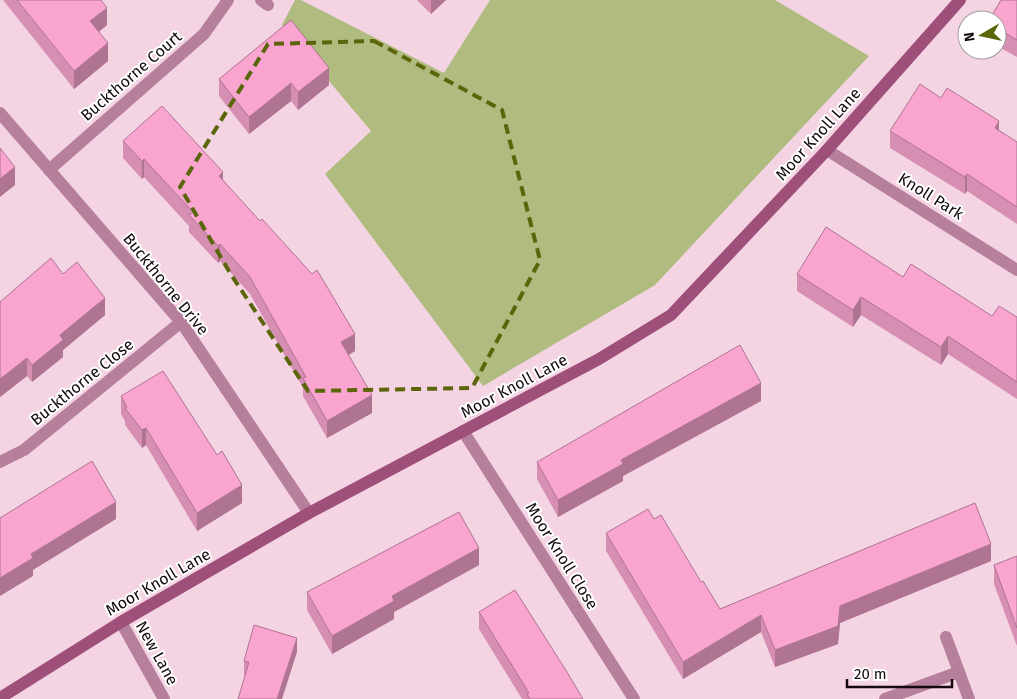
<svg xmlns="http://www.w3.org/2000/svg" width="1017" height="699" font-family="'Fira Sans',sans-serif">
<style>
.green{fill:#afbb7f}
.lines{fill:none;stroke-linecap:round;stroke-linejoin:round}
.street{stroke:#b67f9b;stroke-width:12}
.secondary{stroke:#9e4f7a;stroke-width:12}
.wall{fill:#d68eb3}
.shaded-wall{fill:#ae7492}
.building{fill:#f9a5d0;stroke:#ae7492}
.marked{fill:none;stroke:#5b660a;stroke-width:4;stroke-dasharray:10 6;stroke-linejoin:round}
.labels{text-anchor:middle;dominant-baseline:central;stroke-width:4;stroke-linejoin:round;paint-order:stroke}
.street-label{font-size:16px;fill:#13090e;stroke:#fff}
</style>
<rect width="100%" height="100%" fill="#f4d4e3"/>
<path class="green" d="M 295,0 L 301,0 L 444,73 L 490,0 L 775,0 L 869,56 L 655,285 L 483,386 L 325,174 L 371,131 L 282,25 Z"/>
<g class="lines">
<g class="street">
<path d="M 261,0 L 268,5"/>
<path d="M 0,113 L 181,322 L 309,513"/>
<path d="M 827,150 L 1017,270"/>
<path d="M 49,170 L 204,34 L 228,0"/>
<path d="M 463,431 L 634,699"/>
<path d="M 0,462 L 24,450 L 181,322"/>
<path d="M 121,622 L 164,699"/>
<path d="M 946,637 L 969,699"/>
<path d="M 885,699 L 959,672"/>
</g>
<path class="secondary" d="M 0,698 L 121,622 L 309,513 L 599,359 L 671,315 L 827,150 L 960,0"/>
</g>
<g class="wall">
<path d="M 3,0 L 101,0 L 107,25 L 99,32 L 108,61 L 74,89 Z"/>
<path d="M 417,0 L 446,0 L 431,14 Z"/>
<path d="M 1017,0 L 1017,57 L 997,46 L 997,20 Z"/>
<path d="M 219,79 L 329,85 L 298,110 L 291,101 L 249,134 L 219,96 Z"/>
<path d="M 941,98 L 999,130 L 1017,142 L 1017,224 L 967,191 L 965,194 L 890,148 L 890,131 Z"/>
<path d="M 123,141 L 223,180 L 355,351 L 349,355 L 372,413 L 327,438 L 303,396 L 303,388 L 250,294 L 220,261 L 218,263 L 189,232 L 189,226 L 144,177 L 142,179 L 123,158 Z"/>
<path d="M 63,274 L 105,315 L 63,350 L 63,357 L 32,382 L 27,376 L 0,397 L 0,302 Z"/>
<path d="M 797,274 L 903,277 L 992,316 L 1017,317 L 1017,399 L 948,354 L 941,365 L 861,315 L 853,327 L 797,291 Z"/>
<path d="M 121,396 L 242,503 L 197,531 L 146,445 L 142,448 L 125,425 L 125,421 L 121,414 Z"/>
<path d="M 761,401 L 623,476 L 623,481 L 558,517 L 537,479 L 537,462 Z"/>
<path d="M 654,519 L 720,609 L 991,561 L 840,623 L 838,644 L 775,667 L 761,632 L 683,679 L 606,551 L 606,533 Z"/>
<path d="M 1017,556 L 1017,646 L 994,584 L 994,565 Z"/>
<path d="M 479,565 L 394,612 L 394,619 L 332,654 L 307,610 L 307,592 Z"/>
<path d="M 479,612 L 583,699 L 522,699 L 479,629 Z"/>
<path d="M 297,652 L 246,675 L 244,675 L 244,661 Z"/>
</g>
<g class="shaded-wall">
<path d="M 431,0 L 446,0 L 431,14 Z"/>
<path d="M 107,8 L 107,25 L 90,39 L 90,21 Z"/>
<path d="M 108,43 L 108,61 L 74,89 L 74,71 Z"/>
<path d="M 329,68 L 329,85 L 298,110 L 298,92 Z"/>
<path d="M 291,83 L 291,101 L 249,134 L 249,117 Z"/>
<path d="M 999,121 L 999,139 L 995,128 Z"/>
<path d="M 144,159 L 144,177 L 142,179 L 142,161 Z"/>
<path d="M 15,167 L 15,185 L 0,197 L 0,179 Z"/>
<path d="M 223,172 L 223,190 L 219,176 Z"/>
<path d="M 967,174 L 967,191 L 965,194 L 965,177 Z"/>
<path d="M 220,244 L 220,261 L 218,263 L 218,246 Z"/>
<path d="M 861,297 L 861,315 L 853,327 L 853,310 Z"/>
<path d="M 105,298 L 105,315 L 63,350 L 63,357 L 32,382 L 32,365 L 60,335 Z"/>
<path d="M 355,334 L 355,351 L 341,359 L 341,342 Z"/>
<path d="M 948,336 L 948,354 L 941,365 L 941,347 Z"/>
<path d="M 27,358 L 27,376 L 0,397 L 0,379 Z"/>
<path d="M 761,383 L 761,401 L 623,476 L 623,481 L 558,517 L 558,500 L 621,460 Z"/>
<path d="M 372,395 L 372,413 L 327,438 L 327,421 Z"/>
<path d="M 146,428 L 146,445 L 142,448 L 142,430 Z"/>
<path d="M 242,485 L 242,503 L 197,531 L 197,513 Z"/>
<path d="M 116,502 L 116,519 L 33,570 L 33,576 L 0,596 L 0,578 L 31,554 Z"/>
<path d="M 991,544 L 991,561 L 840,623 L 838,644 L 775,667 L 775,650 L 840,606 Z"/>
<path d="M 479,548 L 479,565 L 394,612 L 394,619 L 332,654 L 332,636 L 392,596 Z"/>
<path d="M 761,615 L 761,632 L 683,679 L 683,662 Z"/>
<path d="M 297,638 L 297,652 L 282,699 L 277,699 Z"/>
</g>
<g class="building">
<path d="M 17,0 L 101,0 L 107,8 L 90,21 L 108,43 L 74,71 Z"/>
<path d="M 1001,0 L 1017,0 L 1017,40 L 997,28 L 997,20 L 989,20 Z"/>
<path d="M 291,20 L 329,68 L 298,92 L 291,83 L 249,117 L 219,79 Z"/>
<path d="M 920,84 L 941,98 L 947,88 L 999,121 L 995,128 L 1017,142 L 1017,207 L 967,174 L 965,177 L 890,131 Z"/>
<path d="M 162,106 L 223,172 L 219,176 L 260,221 L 262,219 L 312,274 L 317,270 L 355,334 L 341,342 L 372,395 L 327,421 L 303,378 L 306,377 L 250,277 L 220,244 L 218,246 L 189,215 L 193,212 L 144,159 L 142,161 L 123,141 Z"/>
<path d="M 0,148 L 15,167 L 0,179 Z"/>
<path d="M 826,227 L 903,277 L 911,264 L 992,316 L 999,306 L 1017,317 L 1017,382 L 948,336 L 941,347 L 861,297 L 853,310 L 797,274 Z"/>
<path d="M 51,258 L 63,274 L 77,262 L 105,298 L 60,335 L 63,340 L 32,365 L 27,358 L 0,379 L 0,302 Z"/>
<path d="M 740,345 L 761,383 L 621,460 L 623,464 L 558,500 L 537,462 Z"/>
<path d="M 163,371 L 217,455 L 222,451 L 242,485 L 197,513 L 146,428 L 142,430 L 125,408 L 127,407 L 121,396 Z"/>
<path d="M 92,461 L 116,502 L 31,554 L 33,558 L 0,578 L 0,518 Z"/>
<path d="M 975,503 L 991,544 L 840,606 L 838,626 L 775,650 L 761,615 L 683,662 L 606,533 L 648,509 L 654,519 L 661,515 L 701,582 L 703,581 L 720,609 Z"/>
<path d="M 459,512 L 479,548 L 392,596 L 394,601 L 332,636 L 307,592 Z"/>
<path d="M 1017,556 L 1017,628 L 994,565 Z"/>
<path d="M 515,590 L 567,672 L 583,699 L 530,699 L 527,694 L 529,693 L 479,612 Z"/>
<path d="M 254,625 L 297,638 L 277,699 L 238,699 L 249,662 L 244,661 Z"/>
</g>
<path class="marked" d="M 374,41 L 502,110 L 540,260 L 472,388 L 308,391 L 230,273 L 180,187 L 268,44 Z"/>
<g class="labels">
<g class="street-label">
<text transform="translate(131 76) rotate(-41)">Buckthorne Court</text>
<text transform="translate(818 134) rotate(-48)">Moor Knoll Lane</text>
<text transform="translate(931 196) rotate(32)">Knoll Park</text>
<text transform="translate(166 284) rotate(51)">Buckthorne Drive</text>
<text transform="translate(82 382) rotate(-39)">Buckthorne Close</text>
<text transform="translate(514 386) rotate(-28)">Moor Knoll Lane</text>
<text transform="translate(562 556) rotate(58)">Moor Knoll Close</text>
<text transform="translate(158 582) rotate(-30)">Moor Knoll Lane</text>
<text transform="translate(157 653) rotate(61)">New Lane</text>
</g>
</g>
<g transform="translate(982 35) rotate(261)"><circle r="24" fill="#ffffff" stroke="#a19d9f"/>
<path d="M0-4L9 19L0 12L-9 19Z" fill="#5b660a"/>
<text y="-8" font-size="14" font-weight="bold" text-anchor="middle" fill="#13090e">N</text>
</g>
<path d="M847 679v8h105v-8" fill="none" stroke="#13090e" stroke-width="2.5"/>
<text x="854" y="679" font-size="15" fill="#13090e" stroke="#ffffff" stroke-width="4" paint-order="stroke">20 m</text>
</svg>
